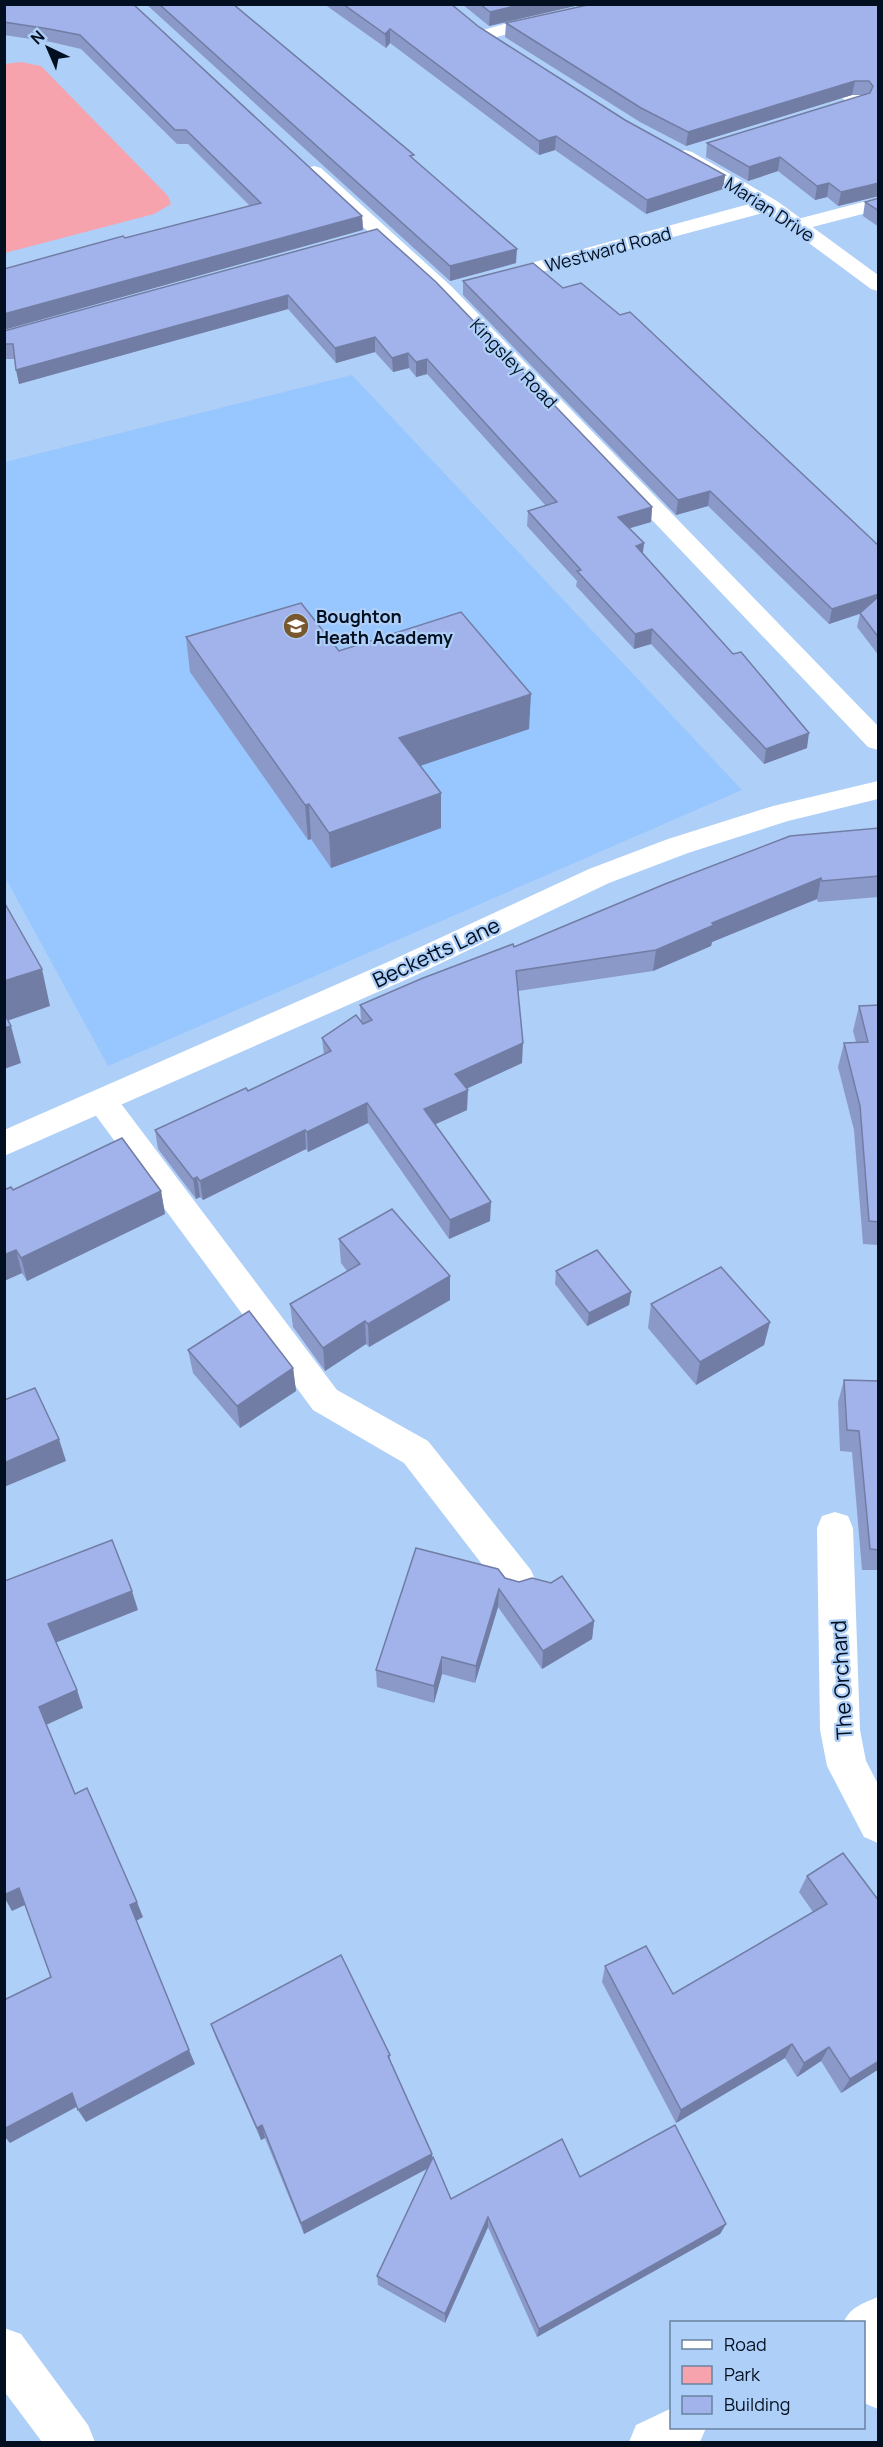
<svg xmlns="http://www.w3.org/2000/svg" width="883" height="2447" font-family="Manrope,sans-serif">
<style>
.built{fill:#97c7fe}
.green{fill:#f7a3ad}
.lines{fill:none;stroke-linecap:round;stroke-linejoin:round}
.lane{fill:#fff;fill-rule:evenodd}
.street{fill:#fff;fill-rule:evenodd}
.wall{fill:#8b99c9}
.shaded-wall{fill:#717da4}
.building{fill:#a2b2ea;stroke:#717da4;stroke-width:1.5}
.labels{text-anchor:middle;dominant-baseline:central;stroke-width:4.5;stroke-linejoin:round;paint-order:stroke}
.far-street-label{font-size:18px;fill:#020f20;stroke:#aecff7}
.far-poi-label{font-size:18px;font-weight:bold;fill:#020f20;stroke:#aecff7;text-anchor:start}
.street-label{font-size:21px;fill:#020f20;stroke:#aecff7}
</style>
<rect width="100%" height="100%" fill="#aecff7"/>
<path class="built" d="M 352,375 L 742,790 L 108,1066 L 5,877 L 5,462 Z"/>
<path class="green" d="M 21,62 L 41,66 L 168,196 L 171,204 L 154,214 L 5,253 L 5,64 Z"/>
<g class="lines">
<g class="lane">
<path d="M 878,198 L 878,210 L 797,231 L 790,229 L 787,225 L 790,221 Z"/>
<path d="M 102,1090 L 113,1093 L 337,1390 L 428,1441 L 531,1570 L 536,1582 L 531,1594 L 518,1598 L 505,1594 L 404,1463 L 313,1410 L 91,1109 L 87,1101 L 91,1093 Z"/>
</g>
<g class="street">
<path d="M 592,4 L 629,4 L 627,8 L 525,29 L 486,40 L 480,39 L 477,35 L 480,31 L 521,19 Z"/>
<path d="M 839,82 L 878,104 L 878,118 L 871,116 L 832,92 L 830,88 L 832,84 Z"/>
<path d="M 685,150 L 692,152 L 777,201 L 878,275 L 878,291 L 871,289 L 767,212 L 497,284 L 490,282 L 486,278 L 490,274 L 753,203 L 678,160 L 675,156 L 678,152 Z"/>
<path d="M 314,166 L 321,168 L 452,287 L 878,726 L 878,750 L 868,747 L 438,295 L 307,176 L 304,172 L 307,168 Z"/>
<path d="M 878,781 L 878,799 L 788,821 L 688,853 L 609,883 L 412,977 L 4,1156 L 4,1130 L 390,961 L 589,869 L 668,839 L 773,806 Z"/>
<path d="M 835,1512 L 848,1516 L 853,1528 L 860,1730 L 866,1761 L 878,1784 L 878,1843 L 864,1837 L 827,1766 L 820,1730 L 817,1528 L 822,1516 Z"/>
<path d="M 878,2297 L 878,2409 L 864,2403 L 864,2322 L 844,2322 C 850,2307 864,2303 878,2297 Z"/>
<path d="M 4,2328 L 21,2334 L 88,2425 L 95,2442 L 42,2442 L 4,2391 Z"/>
<path d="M 672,2408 L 672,2428 L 706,2428 L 700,2442 L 629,2442 L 636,2425 Z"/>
</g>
</g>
<g class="wall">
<path d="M 4,4 L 133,4 L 362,216 L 363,230 L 125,238 L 250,206 L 188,144 L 177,144 L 81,49 L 51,42 L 4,35 Z"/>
<path d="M 146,4 L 233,4 L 414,160 L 516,263 L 450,281 Z"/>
<path d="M 324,4 L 451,4 L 479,27 L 625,120 L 725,175 L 723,189 L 646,214 L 555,150 L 539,155 L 390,43 L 386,48 Z"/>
<path d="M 462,4 L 879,4 L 879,196 L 838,206 L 827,197 L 815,200 L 778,171 L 748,181 L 706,157 L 707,143 L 865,95 L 852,95 L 686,146 L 640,122 L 505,37 L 506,23 L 590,5 L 575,6 L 489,26 Z"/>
<path d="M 879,198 L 879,227 L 863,216 L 865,202 Z"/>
<path d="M 377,229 L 652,507 L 651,522 L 629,528 L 644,543 L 643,553 L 807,748 L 764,764 L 651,644 L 634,649 L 576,586 L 577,581 L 527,526 L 528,511 L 546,506 L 427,374 L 416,377 L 409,368 L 393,372 L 375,352 L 336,363 L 288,309 L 19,384 L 15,359 L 4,359 L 4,331 Z"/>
<path d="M 463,281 L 879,546 L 879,656 L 857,627 L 860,614 L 829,624 L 708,506 L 676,515 L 463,295 Z"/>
<path d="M 186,637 L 339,651 L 529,729 L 420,766 L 441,828 L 331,868 L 311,839 L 308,840 L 190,672 Z"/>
<path d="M 879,828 L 879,897 L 818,902 L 817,899 L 712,942 L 711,946 L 653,971 L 518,991 L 522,1063 L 466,1089 L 467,1110 L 435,1124 L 490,1221 L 449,1239 L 368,1123 L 308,1152 L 306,1149 L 203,1200 L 200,1197 L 196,1199 L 158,1149 L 155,1130 L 248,1091 L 324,1055 L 322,1038 L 361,1021 L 360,1005 L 514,947 Z"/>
<path d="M 879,1005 L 879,1245 L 863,1244 L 854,1130 L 838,1067 L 844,1043 L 856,1042 L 853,1031 L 859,1006 Z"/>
<path d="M 4,1190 L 161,1191 L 165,1214 L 27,1281 L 22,1273 L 4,1281 Z"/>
<path d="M 339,1239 L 450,1276 L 450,1300 L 369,1347 L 366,1344 L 325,1371 L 293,1327 L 290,1304 L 347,1271 L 341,1263 Z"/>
<path d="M 556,1271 L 631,1292 L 629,1305 L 587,1326 L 555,1284 Z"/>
<path d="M 651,1304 L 770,1322 L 764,1345 L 696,1385 L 648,1328 Z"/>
<path d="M 188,1350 L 293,1368 L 296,1391 L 240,1428 L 193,1373 Z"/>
<path d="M 844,1380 L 879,1381 L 879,1570 L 862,1570 L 852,1452 L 840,1451 L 838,1402 Z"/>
<path d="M 505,1578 L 594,1621 L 592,1639 L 542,1669 L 498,1607 L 475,1683 L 442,1674 L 434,1703 L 377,1687 L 376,1670 Z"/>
<path d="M 843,1853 L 879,2069 L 841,2093 L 821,2061 L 797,2077 L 785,2058 L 676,2123 L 602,1982 L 605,1966 L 673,1994 L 813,1912 L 799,1892 L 807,1876 Z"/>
<path d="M 211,2024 L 390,2055 L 390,2061 L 432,2154 L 432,2158 L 451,2199 L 580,2177 L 726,2224 L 720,2234 L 537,2337 L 488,2227 L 445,2323 L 378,2285 L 377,2276 L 427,2169 L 304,2234 L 265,2138 L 261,2140 L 216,2038 Z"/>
</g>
<g class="shaded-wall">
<path d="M 523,4 L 575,4 L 575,6 L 489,26 L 490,12 Z"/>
<path d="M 390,29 L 390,43 L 386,48 L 385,34 Z"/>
<path d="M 855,81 L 852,95 L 686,146 L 688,132 Z"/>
<path d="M 556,136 L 555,150 L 539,155 L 539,141 Z"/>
<path d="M 780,157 L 778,171 L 748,181 L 749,167 Z"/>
<path d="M 725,175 L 723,189 L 646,214 L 647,200 Z"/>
<path d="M 829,183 L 827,197 L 815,200 L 817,186 Z"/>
<path d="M 879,183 L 879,196 L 838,206 L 841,192 Z"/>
<path d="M 362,216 L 363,230 L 4,330 L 4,314 Z"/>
<path d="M 517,249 L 516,263 L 450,281 L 450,266 Z"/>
<path d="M 288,295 L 288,309 L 19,384 L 16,370 Z"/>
<path d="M 375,337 L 375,352 L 336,363 L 335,348 Z"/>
<path d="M 408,353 L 409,368 L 393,372 L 392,358 Z"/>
<path d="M 427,359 L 427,374 L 416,377 L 416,362 Z"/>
<path d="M 710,491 L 708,506 L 676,515 L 678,500 Z"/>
<path d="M 652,507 L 651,522 L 617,532 L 618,517 Z"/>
<path d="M 644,543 L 642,558 L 636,546 Z"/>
<path d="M 879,594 L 879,607 L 829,624 L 832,609 Z"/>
<path d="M 652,629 L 651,644 L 634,649 L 635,634 Z"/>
<path d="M 531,694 L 529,729 L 399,773 L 399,738 Z"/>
<path d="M 809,733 L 807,748 L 764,764 L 766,749 Z"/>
<path d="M 441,793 L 441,828 L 331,868 L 329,833 Z"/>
<path d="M 309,804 L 311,839 L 308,840 L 305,805 Z"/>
<path d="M 821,878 L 817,899 L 712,942 L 711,946 L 653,971 L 656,950 L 712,923 Z"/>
<path d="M 42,969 L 50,1006 L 4,1022 L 4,981 Z"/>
<path d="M 11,1026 L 21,1063 L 4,1069 L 4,1028 Z"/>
<path d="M 523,1043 L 522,1063 L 455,1094 L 455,1074 Z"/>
<path d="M 468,1090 L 467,1110 L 425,1129 L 424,1109 Z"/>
<path d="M 367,1103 L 368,1123 L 308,1152 L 307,1132 Z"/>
<path d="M 305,1130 L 306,1149 L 203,1200 L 200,1181 Z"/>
<path d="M 197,1177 L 200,1197 L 196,1199 L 193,1179 Z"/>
<path d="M 161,1191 L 165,1214 L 27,1281 L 21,1258 Z"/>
<path d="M 491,1202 L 490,1221 L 449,1239 L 450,1220 Z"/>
<path d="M 16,1250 L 22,1273 L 4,1281 L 4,1255 Z"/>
<path d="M 450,1276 L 450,1300 L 369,1347 L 368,1324 Z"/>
<path d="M 631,1292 L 629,1305 L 587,1326 L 589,1313 Z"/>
<path d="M 365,1321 L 366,1344 L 325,1371 L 323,1348 Z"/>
<path d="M 770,1322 L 764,1345 L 696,1385 L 700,1362 Z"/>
<path d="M 293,1368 L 296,1391 L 240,1428 L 237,1406 Z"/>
<path d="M 59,1439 L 66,1461 L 4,1487 L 4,1463 Z"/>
<path d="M 499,1589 L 498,1607 L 475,1683 L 476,1666 Z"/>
<path d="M 132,1591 L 138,1610 L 55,1643 L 48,1624 Z"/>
<path d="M 594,1621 L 592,1639 L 542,1669 L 543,1651 Z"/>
<path d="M 442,1657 L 442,1674 L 434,1703 L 434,1686 Z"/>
<path d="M 77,1690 L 83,1708 L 46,1725 L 39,1707 Z"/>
<path d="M 19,1888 L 27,1904 L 12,1911 L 4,1897 L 4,1895 Z"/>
<path d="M 137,1902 L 143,1917 L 136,1921 L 130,1905 Z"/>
<path d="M 792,2044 L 785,2058 L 676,2123 L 681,2110 Z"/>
<path d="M 829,2047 L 821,2061 L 797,2077 L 804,2063 Z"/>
<path d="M 189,2050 L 195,2064 L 86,2122 L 78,2110 Z"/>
<path d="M 879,2061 L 879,2069 L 841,2093 L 850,2079 Z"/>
<path d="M 72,2093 L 80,2105 L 10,2143 L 4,2136 L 4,2129 Z"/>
<path d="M 262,2125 L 265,2138 L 261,2140 L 257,2128 Z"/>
<path d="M 432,2154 L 432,2166 L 304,2234 L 301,2223 Z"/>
<path d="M 488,2217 L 488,2227 L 445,2323 L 445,2314 Z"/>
<path d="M 726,2224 L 720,2234 L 537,2337 L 539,2329 Z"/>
</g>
<g class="building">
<path d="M 4,4 L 133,4 L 362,216 L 4,314 L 4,269 L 123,236 L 125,238 L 261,203 L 186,130 L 175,130 L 80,35 L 49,29 L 4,22 Z"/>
<path d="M 159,4 L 233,4 L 414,155 L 410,156 L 517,249 L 450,266 Z"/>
<path d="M 343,4 L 451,4 L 479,27 L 625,120 L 725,175 L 647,200 L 556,136 L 539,141 L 390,29 L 385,34 Z"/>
<path d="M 480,4 L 523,4 L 490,12 Z"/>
<path d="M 592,4 L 879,4 L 879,183 L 841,192 L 829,183 L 817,186 L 780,157 L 749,167 L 707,143 L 870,93 L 873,86 L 869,81 L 855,81 L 688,132 L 641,108 L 506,23 Z"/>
<path d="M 879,198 L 879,211 L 865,202 Z"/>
<path d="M 377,229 L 436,282 L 652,507 L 618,517 L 644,543 L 636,546 L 733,654 L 741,652 L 809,733 L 766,749 L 652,629 L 635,634 L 577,571 L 581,570 L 528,511 L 557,502 L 427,359 L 416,362 L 408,353 L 392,358 L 375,337 L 335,348 L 288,295 L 16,370 L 13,344 L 4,344 L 4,331 Z"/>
<path d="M 533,263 L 563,288 L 581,283 L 620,315 L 630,312 L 879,546 L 879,594 L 832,609 L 710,491 L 678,500 L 463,281 Z"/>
<path d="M 878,597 L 879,598 L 879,638 L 860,613 Z"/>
<path d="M 301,603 L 339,651 L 461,612 L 531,694 L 399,738 L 441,793 L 329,833 L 309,804 L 305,805 L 186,637 Z"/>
<path d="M 879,828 L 879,876 L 822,881 L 821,878 L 712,923 L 714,925 L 656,950 L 516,971 L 523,1043 L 455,1074 L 468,1090 L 424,1109 L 491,1202 L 450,1220 L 367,1103 L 307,1132 L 305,1130 L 200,1181 L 197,1177 L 193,1179 L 155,1130 L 246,1088 L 248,1091 L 331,1051 L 322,1038 L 356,1015 L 363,1024 L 372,1020 L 360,1005 L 423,978 L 513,944 L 514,947 L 665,884 L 790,836 Z"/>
<path d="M 4,902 L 42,969 L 4,981 Z"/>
<path d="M 879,1005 L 879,1222 L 869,1221 L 860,1106 L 844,1043 L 868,1042 L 859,1006 Z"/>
<path d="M 4,1013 L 11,1026 L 4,1028 Z"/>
<path d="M 122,1138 L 161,1191 L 21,1258 L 16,1250 L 4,1255 L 4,1190 L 11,1187 L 13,1190 Z"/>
<path d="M 392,1209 L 450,1276 L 368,1324 L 365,1321 L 323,1348 L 290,1304 L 360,1264 L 339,1239 Z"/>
<path d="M 597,1250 L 631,1292 L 589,1313 L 556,1271 Z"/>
<path d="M 721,1267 L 770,1322 L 700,1362 L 651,1304 Z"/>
<path d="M 249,1311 L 293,1368 L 237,1406 L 188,1350 Z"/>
<path d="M 844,1380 L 879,1381 L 879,1550 L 870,1549 L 859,1431 L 847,1430 Z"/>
<path d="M 35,1388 L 59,1439 L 4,1463 L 4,1400 Z"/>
<path d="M 112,1540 L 132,1591 L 48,1624 L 77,1690 L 39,1707 L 75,1794 L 87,1788 L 137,1902 L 130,1905 L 189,2050 L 78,2110 L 72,2093 L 4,2129 L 4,2000 L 51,1977 L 19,1888 L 4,1895 L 4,1580 L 5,1581 Z"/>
<path d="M 416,1548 L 498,1569 L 505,1578 L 519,1582 L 532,1578 L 551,1583 L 562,1576 L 594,1621 L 543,1651 L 499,1589 L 476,1666 L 442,1657 L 434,1686 L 376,1670 Z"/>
<path d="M 843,1853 L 879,1901 L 879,2061 L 850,2079 L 829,2047 L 804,2063 L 792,2044 L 681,2110 L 605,1966 L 646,1946 L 673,1994 L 827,1904 L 807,1876 Z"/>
<path d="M 341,1955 L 390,2055 L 388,2056 L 432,2154 L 301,2223 L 262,2125 L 257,2128 L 211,2024 Z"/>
<path d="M 675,2125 L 726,2224 L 539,2329 L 488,2217 L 445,2314 L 377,2276 L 433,2157 L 451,2199 L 562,2139 L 580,2177 Z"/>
</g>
<defs>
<g id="school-disc" transform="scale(1.35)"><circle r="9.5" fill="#78582e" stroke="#aecff7"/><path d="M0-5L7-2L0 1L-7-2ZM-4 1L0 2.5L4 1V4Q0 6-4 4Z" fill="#fff"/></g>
</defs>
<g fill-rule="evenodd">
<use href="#school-disc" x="296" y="626"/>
</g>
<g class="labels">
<g class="far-street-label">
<text transform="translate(770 209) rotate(33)">Marian Drive</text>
<text transform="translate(608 249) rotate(-15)">Westward Road</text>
<text transform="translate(514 363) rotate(46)">Kingsley Road</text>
</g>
<g class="far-poi-label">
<text x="316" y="616">Boughton<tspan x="316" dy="21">Heath Academy</tspan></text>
</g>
<g class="street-label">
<text transform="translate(436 952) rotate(-25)">Becketts Lane</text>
<text transform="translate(841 1680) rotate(-93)">The Orchard</text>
</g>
</g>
<rect width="883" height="2447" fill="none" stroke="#020f20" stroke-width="12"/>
<rect x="670" y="2321" width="195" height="108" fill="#aecff7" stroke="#6982a1" stroke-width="1.5"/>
<rect x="682" y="2340" width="30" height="9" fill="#ffffff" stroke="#6982a1" stroke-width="1.5"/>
<text x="724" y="2351" font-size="18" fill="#020f20">Road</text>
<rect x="682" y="2366" width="30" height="18" fill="#f7a3ad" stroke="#6982a1" stroke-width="1.5"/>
<text x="724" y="2381" font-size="18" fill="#020f20">Park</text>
<rect x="682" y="2396" width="30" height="18" fill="#a2b2ea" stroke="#6982a1" stroke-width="1.5"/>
<text x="724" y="2411" font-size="18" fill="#020f20">Building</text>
<g transform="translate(48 48) rotate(316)" stroke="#aecff7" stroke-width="4.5" paint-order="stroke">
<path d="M0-4.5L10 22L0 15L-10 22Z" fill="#020f20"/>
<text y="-9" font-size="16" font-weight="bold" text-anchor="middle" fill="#020f20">N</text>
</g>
</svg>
